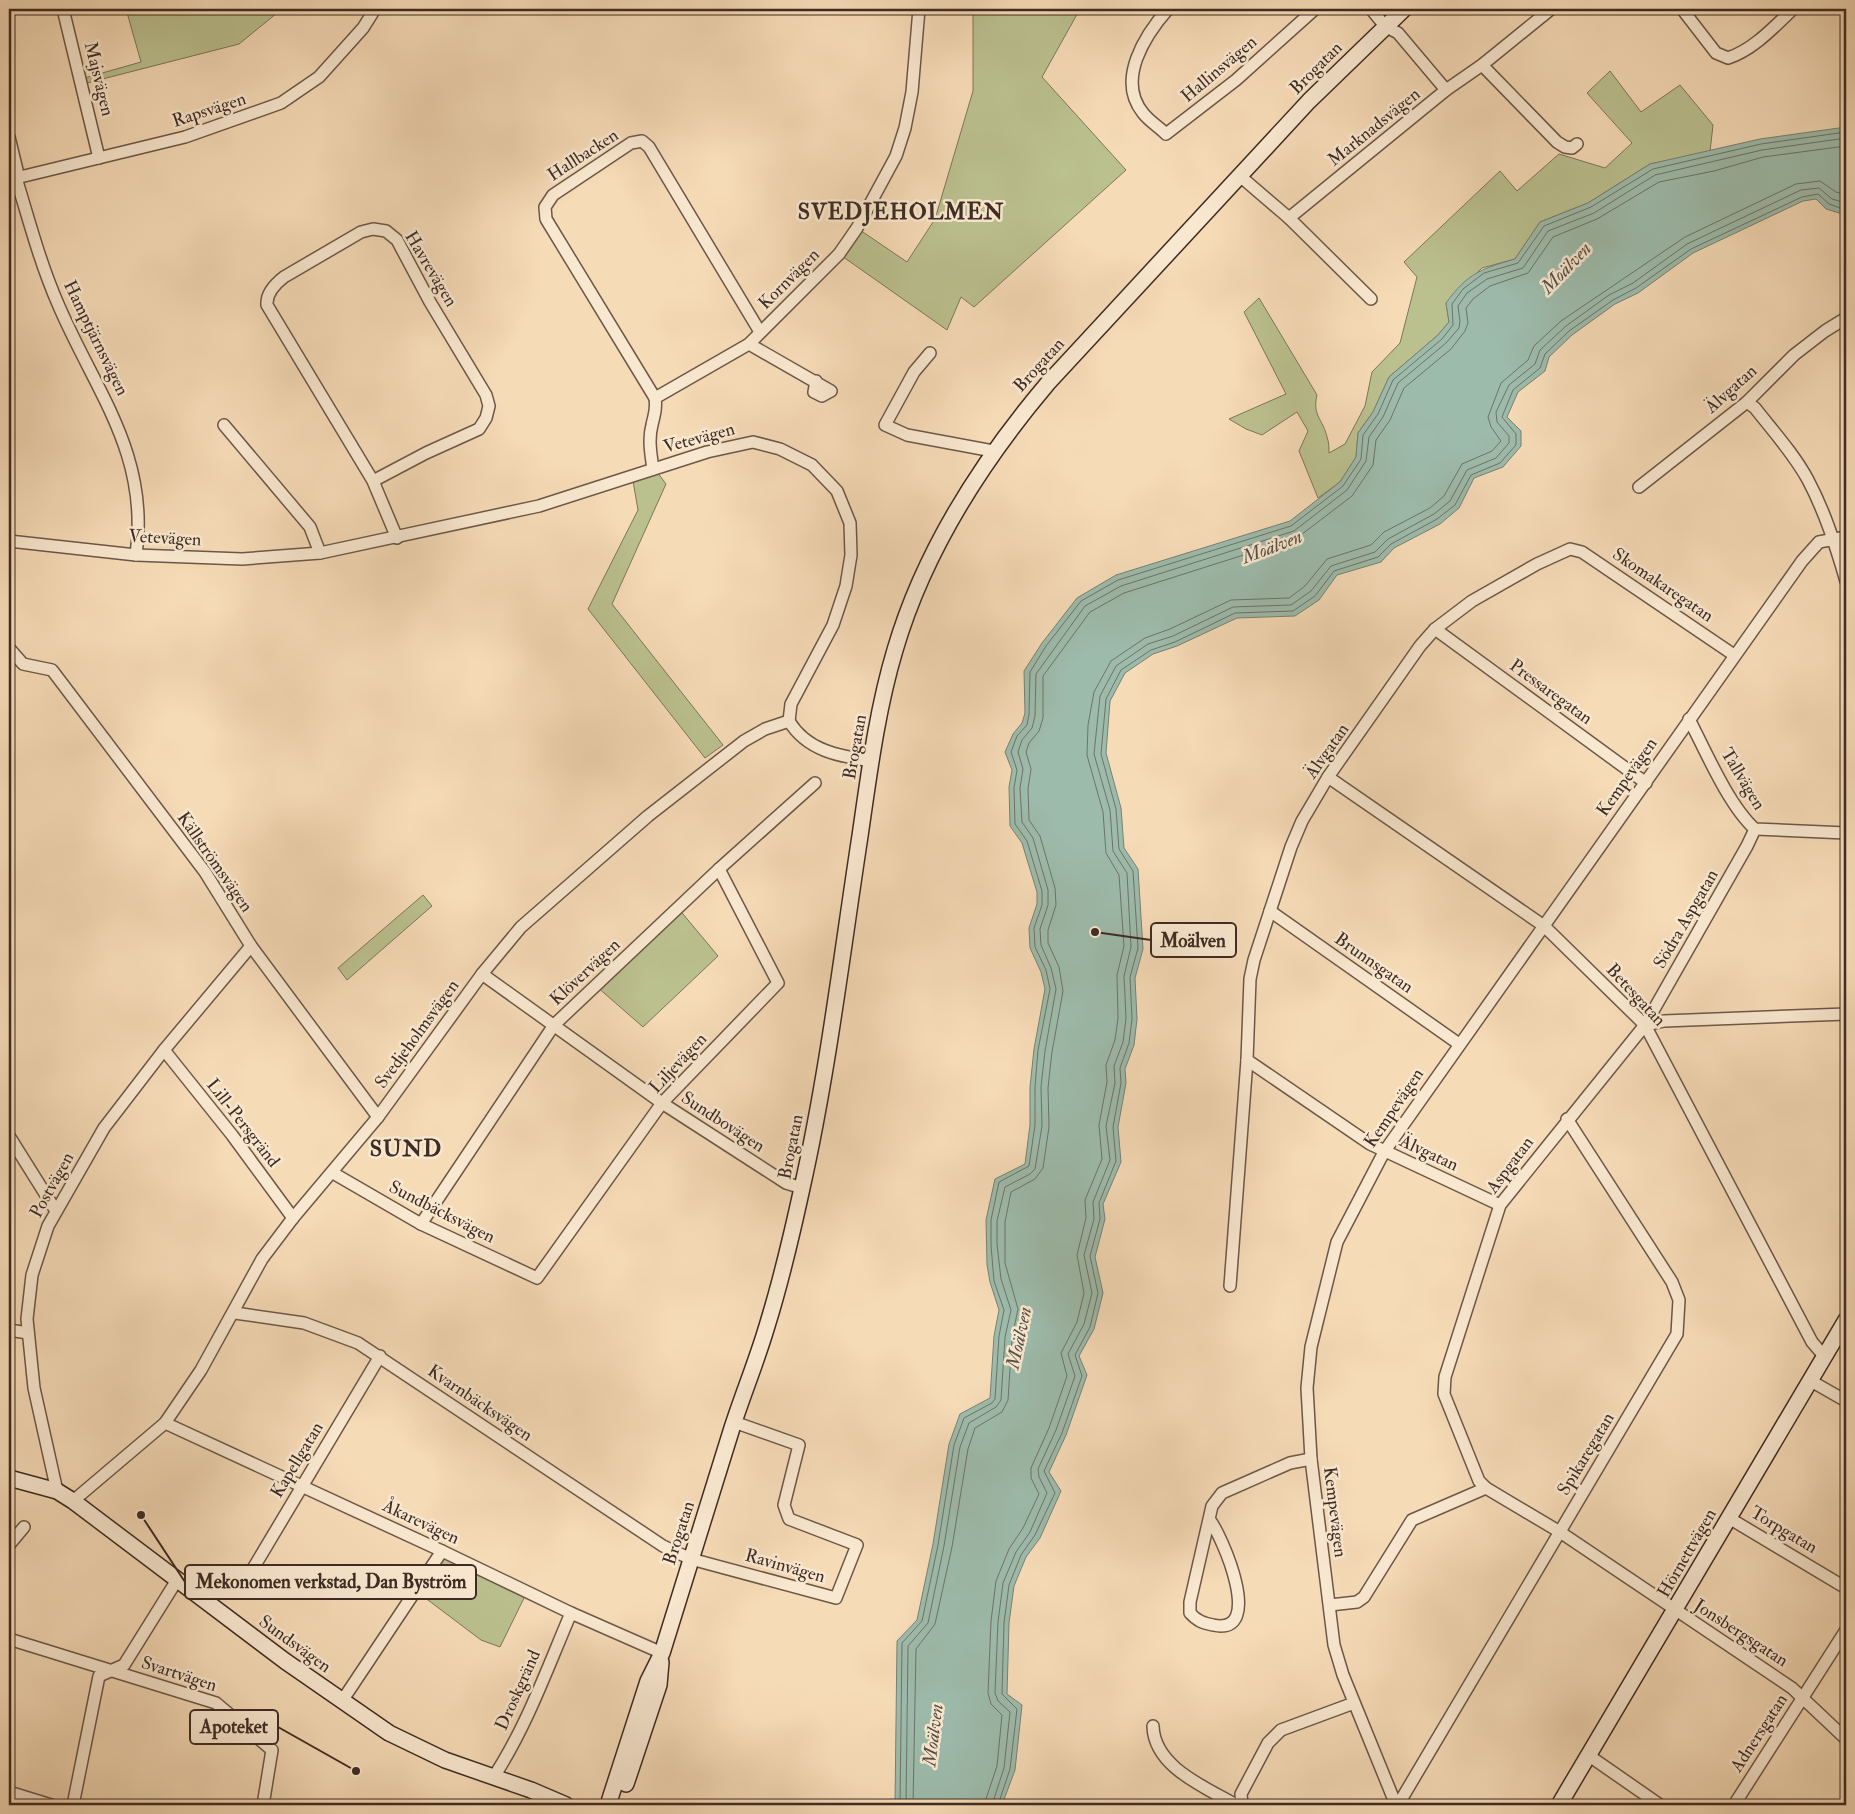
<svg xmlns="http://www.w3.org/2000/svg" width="1855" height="1814" font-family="'IM FELL Double Pica',serif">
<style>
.green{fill:#bbc08f;stroke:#7c7659}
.water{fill:#9dbbab;stroke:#778175}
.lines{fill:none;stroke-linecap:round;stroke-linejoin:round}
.shore{stroke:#6e7367;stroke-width:1}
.street-casing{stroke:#6c5748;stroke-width:14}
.secondary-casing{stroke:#3e2b23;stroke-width:18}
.street{stroke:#f9e8d0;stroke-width:11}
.secondary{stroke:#f9e8d0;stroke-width:15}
.labels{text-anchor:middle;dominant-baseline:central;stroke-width:5;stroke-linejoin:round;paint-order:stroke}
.street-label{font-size:18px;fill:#3e2b23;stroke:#f9e8d0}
.water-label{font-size:19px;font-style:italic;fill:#564f45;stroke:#f9e8d0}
.district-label{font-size:22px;font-weight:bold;letter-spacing:1px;fill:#3e2b23;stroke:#f9e8d0}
.leader{fill:none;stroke:#3e2b23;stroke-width:2}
.callout-dot{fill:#3e2b23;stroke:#f9e8d0;stroke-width:2}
.callout{fill:#f9e8d0;stroke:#3e2b23;stroke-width:2}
.callout-label{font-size:19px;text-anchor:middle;font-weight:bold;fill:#3e2b23}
</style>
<rect width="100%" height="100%" fill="#f6dbb7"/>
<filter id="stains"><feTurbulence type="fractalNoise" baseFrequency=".004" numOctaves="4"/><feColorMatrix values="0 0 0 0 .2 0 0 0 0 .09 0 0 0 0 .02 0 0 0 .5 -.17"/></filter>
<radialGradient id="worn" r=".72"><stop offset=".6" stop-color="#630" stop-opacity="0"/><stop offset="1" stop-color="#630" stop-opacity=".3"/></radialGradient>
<g class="green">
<path d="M 126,9 L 241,9 L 267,12 L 270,9 L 282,9 L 239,44 L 83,84 L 81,79 L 141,62 Z"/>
<path d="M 973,9 L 1080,9 L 1042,77 L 1126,170 L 974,307 L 961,297 L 947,330 L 839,254 L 857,228 L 907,262 L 935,219 L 973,91 Z"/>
<path d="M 1610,71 L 1641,112 L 1680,85 L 1713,125 L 1710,152 L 1650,164 L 1588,203 L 1540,222 L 1515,259 L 1482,268 L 1446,303 L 1449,322 L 1438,335 L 1389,377 L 1373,412 L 1358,433 L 1356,457 L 1340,482 L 1318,498 L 1299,451 L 1308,431 L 1297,412 L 1262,435 L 1246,429 L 1229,419 L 1286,394 L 1244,312 L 1259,298 L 1317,395 C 1312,416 1323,419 1327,437 C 1329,442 1329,448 1329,453 L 1345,444 L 1365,406 L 1372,372 L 1400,343 L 1417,277 L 1404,262 L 1500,171 L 1517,191 L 1559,154 L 1605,168 L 1632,143 L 1587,93 Z"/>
<path d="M 657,472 L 666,484 L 612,604 L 723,745 L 705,758 L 588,609 L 638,510 L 633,481 Z"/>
<path d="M 423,895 L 432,906 L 347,980 L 338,968 Z"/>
<path d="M 678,908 L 718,956 L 643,1027 L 596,986 Z"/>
<path d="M 442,1551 L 527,1592 L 500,1647 L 481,1640 L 416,1591 Z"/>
</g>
<path class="water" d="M 1846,127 L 1846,215 L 1826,209 L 1816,199 L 1803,201 L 1693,253 L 1638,293 L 1615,304 L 1572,335 L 1549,357 L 1545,371 L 1518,392 L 1507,417 L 1521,431 L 1521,446 L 1503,467 L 1474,478 L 1459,508 L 1440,524 L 1394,548 L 1381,562 L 1337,575 L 1319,600 L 1295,616 L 1237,618 L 1177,646 L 1153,654 L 1125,673 L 1110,701 L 1106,753 L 1121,808 L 1124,848 L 1138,869 L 1143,949 L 1135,978 L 1137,1019 L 1134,1045 L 1125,1069 L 1126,1083 L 1118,1127 L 1121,1162 L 1103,1204 L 1105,1219 L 1095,1257 L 1103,1293 L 1094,1329 L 1079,1356 L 1087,1375 L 1066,1435 L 1049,1472 L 1061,1491 L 1040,1538 L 1026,1557 L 1014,1586 L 1009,1623 L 1007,1694 L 1022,1705 L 1015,1770 L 1002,1805 L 895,1805 L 897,1641 L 917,1620 L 933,1544 L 949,1444 L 960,1414 L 990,1398 L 994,1336 L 999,1310 L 990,1282 L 987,1265 L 986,1220 L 995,1179 L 1025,1164 L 1030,1125 L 1030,1087 L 1034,1049 L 1045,989 L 1041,972 L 1030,948 L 1029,928 L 1037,904 L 1037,892 L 1022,843 L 1010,826 L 1009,787 L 1012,770 L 1005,752 L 1013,734 L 1022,723 L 1025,713 L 1024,671 L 1042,643 L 1077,598 L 1116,575 L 1290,521 L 1340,482 L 1356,457 L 1358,433 L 1373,412 L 1389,377 L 1438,335 L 1449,322 L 1446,303 C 1468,273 1481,269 1515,259 L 1540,222 L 1588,203 L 1650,164 L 1760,139 Z"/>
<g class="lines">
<g class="shore">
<path d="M 900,1805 L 902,1643 L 922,1621 L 938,1545 L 954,1445 L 964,1418 L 992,1403 L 995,1399 L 999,1336 L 1004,1310 L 994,1281 L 991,1245 L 991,1220 L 999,1182 L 1029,1166 L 1035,1125 L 1035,1087 L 1038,1050 L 1050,989 L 1046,970 L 1035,947 L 1034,928 L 1042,905 L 1042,891 L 1027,841 L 1015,824 L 1014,788 L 1017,770 L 1011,752 L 1017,736 L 1027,725 L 1029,714 L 1030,672 L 1046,646 L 1081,601 L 1118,580 L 1291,526 L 1343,486 L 1361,459 L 1363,435 L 1378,414 L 1393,380 L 1442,339 L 1453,325 L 1452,304 L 1463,289 L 1484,273 L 1518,263 L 1544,226 L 1591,207 L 1653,169 L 1761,144 L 1846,132"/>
<path d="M 906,1805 L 908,1646 L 928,1623 L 944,1546 L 960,1447 L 969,1423 L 996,1407 L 1001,1400 L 1005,1337 L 1011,1310 L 1001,1279 L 997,1244 L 997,1221 L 1005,1187 L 1030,1174 L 1035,1169 L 1042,1126 L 1041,1087 L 1045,1051 L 1056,989 L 1051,968 L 1041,945 L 1040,929 L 1048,905 L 1048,890 L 1033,838 L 1022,822 L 1020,788 L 1023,769 L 1018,752 L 1022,740 L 1032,728 L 1035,716 L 1036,674 L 1085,606 L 1121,586 L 1294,531 L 1347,490 L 1366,461 L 1369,437 L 1383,417 L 1398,383 L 1446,343 L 1459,328 L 1460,321 L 1458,306 L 1467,293 L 1487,279 L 1523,268 L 1548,231 L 1594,213 L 1655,175 L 1762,150 L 1846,138"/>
<path d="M 913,1805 L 916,1649 L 935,1624 L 952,1547 L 968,1449 L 975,1428 L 1002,1412 L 1008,1400 L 1012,1338 L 1018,1309 L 1005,1263 L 1005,1222 L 1011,1192 L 1035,1179 L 1043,1168 L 1049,1127 L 1048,1088 L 1052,1052 L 1063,991 L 1059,967 L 1048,943 L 1048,930 L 1056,905 L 1055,888 L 1040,836 L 1029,820 L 1028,789 L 1031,769 L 1026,752 L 1029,743 L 1039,731 L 1043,718 L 1043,676 L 1090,612 L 1124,593 L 1297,538 L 1352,496 L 1373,465 L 1376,440 L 1390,420 L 1404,388 L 1451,349 L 1465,331 L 1468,323 L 1466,308 L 1473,299 L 1490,286 L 1528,273 L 1553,237 L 1597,219 L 1659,182 L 1714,171 L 1763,157 L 1846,146"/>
<path d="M 984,1805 L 997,1766 L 1002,1715 L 991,1704 L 988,1693 L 991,1621 L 996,1581 L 1009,1549 L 1023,1528 L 1039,1494 L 1031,1478 L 1031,1468 L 1049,1428 L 1067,1376 L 1061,1353 L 1077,1322 L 1084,1293 L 1077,1255 L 1086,1218 L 1085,1200 L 1102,1159 L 1099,1125 L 1107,1082 L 1106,1065 L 1115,1040 L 1118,1018 L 1117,975 L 1124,946 L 1119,875 L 1106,853 L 1103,812 L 1087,755 L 1088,725 L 1094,692 L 1111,661 L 1145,638 L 1170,629 L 1231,600 L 1289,598 L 1305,586 L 1327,559 L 1371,545 L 1384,532 L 1430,508 L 1444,496 L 1462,464 L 1492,451 L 1501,441 L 1491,427 L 1488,417 L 1501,383 L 1528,360 L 1534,346 L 1561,321 L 1685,237 L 1796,184 L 1820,181 L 1836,192 L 1846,195"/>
<path d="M 992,1805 L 1004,1768 L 1010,1712 L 998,1701 L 995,1693 L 998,1622 L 1003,1583 L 1016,1552 L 1030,1532 L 1047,1493 L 1039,1477 L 1038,1469 L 1056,1430 L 1075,1376 L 1068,1354 L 1084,1324 L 1092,1293 L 1084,1255 L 1094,1219 L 1093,1202 L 1110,1160 L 1106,1126 L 1115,1083 L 1114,1066 L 1123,1042 L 1126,1018 L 1124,976 L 1131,947 L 1127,873 L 1113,851 L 1110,810 L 1094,754 L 1100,696 L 1116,666 L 1148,644 L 1173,636 L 1233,607 L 1291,605 L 1311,591 L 1331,566 L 1375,552 L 1388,539 L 1434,514 L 1450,501 L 1467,470 L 1496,458 L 1509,443 L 1509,436 L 1497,422 L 1496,412 L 1509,385 L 1535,364 L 1540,350 L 1566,326 L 1609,295 L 1633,283 L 1687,244 L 1801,190 L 1819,188 L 1832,199 L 1846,203"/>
<path d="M 998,1805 L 1010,1769 L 1017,1709 L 1002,1694 L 1004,1623 L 1009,1585 L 1021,1555 L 1035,1535 L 1055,1493 L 1044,1471 L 1062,1433 L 1082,1376 L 1075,1355 L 1090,1327 L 1098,1293 L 1090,1256 L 1100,1219 L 1099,1203 L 1116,1161 L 1113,1127 L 1121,1083 L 1120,1068 L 1129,1043 L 1132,1019 L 1130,977 L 1138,948 L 1133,871 L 1119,849 L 1116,809 L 1101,754 L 1106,699 L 1121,670 L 1151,650 L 1175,642 L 1235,613 L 1293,611 L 1315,596 L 1334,571 L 1378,557 L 1391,544 L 1437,519 L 1455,505 L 1471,475 L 1500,463 L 1516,445 L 1516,434 L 1502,417 L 1513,390 L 1540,368 L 1545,354 L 1569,331 L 1613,300 L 1636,288 L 1691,249 L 1802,197 L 1818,194 L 1829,204 L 1846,210"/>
</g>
<g class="street-casing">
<g id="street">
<path d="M 63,9 L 99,158"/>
<path d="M 1168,9 C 1145,35 1116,80 1143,113 C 1149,121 1159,127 1166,134 L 1236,80 L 1315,9"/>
<path d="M 1371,9 L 1385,26 L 1398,33 L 1446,90"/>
<path d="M 1682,9 L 1716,53 L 1728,58 C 1753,50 1774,27 1793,9"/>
<path d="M 1482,65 L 1557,142 L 1565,147 L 1572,148 L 1577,144"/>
<path d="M 9,137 L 17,170 L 16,178 C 29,220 40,263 58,304 C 95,391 150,454 136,555"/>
<path d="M 1240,176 L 1289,218 L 1371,299"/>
<path d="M 16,178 L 185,137 L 281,103 L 319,77 L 363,28 L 375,9"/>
<path d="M 1289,218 L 1446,90 L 1482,65 L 1551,9"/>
<path d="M 749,344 L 831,391 L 822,396 L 814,392 L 816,381"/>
<path d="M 930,353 L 914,372 L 885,425 L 907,435 L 993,451"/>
<path d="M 655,398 L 546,219 L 545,207 L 553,195 L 631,143 L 642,141 L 649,147 L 760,332"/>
<path d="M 1747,402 L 1755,408 C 1773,431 1794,454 1808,480 C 1825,512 1836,547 1846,581"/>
<path d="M 224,425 L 310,527 L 320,553"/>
<path d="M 653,469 C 651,455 648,439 652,425 C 654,415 657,410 655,398 L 749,344 L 839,254 L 857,228 L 896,156 L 905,128 L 912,92 L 919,9"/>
<path d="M 373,481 L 426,453 L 479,429 L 486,418 L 489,406 L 486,395 L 430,302 L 397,240 L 386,231 L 373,229 L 361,232 L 284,277 C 275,284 266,293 267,305 L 373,481 L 397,538"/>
<path d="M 1639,487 L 1747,402 L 1794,355 L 1825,331 L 1846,318"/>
<path d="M 9,541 L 136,555 L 242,559 L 320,553 L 539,506 L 707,452 L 753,442 L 780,449 L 812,465 L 837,491 L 850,523 L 851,555 L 846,586 L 833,625 L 791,704 L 789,721"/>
<path d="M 1435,629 L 1646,783"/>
<path d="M 9,648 L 23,664 L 52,670 L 205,872 L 251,946 L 378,1117"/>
<path d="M 1689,719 C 1705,750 1729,806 1755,829 L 1846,833"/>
<path d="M 1328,777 L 1544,926 L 1645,1025 L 1812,1342 L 1824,1356"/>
<path d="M 1755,829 L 1747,846 L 1645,1025 L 1500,1205 L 1445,1377 L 1444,1394 L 1479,1481 L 1486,1488 L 1560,1532 L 1792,1688 L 1846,1739"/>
<path d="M 1270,911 L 1459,1044"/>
<path d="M 482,974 L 662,1103 L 786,1183 L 802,1188"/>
<path d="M 1645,1025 L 1664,1021 L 1846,1014"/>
<path d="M 164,1050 L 232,1135 L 293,1218"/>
<path d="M 1247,1060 L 1370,1144 L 1500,1205"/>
<path d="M 9,1136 L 56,1211"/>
<path d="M 333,1173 L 421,1224 L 537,1278 L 662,1103 L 778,983 L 719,869"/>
<path d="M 421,1224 L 554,1025 L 719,869 L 815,783"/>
<path d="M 1230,1286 L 1247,1060 L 1250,979 L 1254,960 L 1291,847 L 1302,821 L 1328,777 L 1420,646 L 1435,629 L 1472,601 L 1537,564 L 1570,549 L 1582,552 L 1734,655"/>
<path d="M 235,1313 L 304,1323 L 358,1343 L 663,1546 L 691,1559 L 836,1598 L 857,1545 L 789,1519 L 784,1505 L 799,1445 L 734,1422"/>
<path d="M 9,1330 L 28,1333"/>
<path d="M 1811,1381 L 1846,1401"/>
<path d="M 165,1423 L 442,1551 L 571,1613 L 662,1653"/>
<path d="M 57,1491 L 34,1388 L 27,1319 L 32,1275 L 48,1226 L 104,1128 L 164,1050 L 251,946"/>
<path d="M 73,1501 L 165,1423 L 201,1370 L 262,1259 L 293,1218 L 378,1117 L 482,974 L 521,927 L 648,816 L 744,741 L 765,729 L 789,721 C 807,751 839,756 871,761"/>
<path d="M 1729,1518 L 1846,1588"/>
<path d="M 1209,1519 C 1222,1535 1266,1637 1213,1625 C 1203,1623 1197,1621 1190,1613 L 1190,1602 L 1209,1519 L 1212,1506 L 1222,1493 L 1290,1463 L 1311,1459"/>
<path d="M 9,1545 L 24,1527"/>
<path d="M 245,1582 L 380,1356"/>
<path d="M 1330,1605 L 1357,1602 L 1364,1597 L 1412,1520 L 1486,1488"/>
<path d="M 9,1639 L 216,1703 L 272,1750 L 263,1805"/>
<path d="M 342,1701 L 442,1551"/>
<path d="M 1153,1726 C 1154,1767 1205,1787 1236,1805"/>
<path d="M 1588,1755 L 1660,1805"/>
<path d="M 493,1778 C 526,1728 547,1669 571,1613"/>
<path d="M 9,1792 L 51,1805"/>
<path d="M 73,1805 L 99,1676 L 124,1665 L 177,1580"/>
<path d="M 1242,1805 L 1241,1794 L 1268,1743 L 1281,1730 L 1354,1703"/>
<path d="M 1396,1805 L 1343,1675 L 1334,1645 L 1311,1459 L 1307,1388 L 1311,1347 L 1337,1242 L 1384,1152 L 1802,561 L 1819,542 L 1846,537"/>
<path d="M 1398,1805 L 1677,1334 L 1679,1300 L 1672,1282 L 1567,1119"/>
<path d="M 1734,1805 L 1846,1630"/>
</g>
</g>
<g class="secondary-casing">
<g id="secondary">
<path d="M 9,1478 L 57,1491 L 73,1501 L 285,1661 L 389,1733 L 445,1760 L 531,1790 L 566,1805"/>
<path d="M 626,1784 L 659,1685 L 661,1662"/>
<path d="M 608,1805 L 648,1681 L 662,1653 C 685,1578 708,1503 732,1428 C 743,1394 757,1360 767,1326 C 781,1281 792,1234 802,1188 C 828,1072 842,953 860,836 C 869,774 877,710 895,650 C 924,551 982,461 1048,383 L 1309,101 L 1404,9"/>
<path d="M 1559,1805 L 1846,1320"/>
</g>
</g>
<use href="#street" class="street"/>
<use href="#secondary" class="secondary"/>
</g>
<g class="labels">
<g class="street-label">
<text transform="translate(1316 68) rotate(-45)">Brogatan</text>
<text transform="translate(1219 69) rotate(-40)">Hallinsvägen</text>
<text transform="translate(99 79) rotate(76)">Majsvägen</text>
<text transform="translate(209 110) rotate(-18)">Rapsvägen</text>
<text transform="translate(1374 127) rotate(-39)">Marknadsvägen</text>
<text transform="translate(583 155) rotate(-33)">Hallbacken</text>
<text transform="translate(431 269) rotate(59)">Havrevägen</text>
<text transform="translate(789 279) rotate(-45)">Kornvägen</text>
<text transform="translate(96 338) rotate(64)">Hamptjärnsvägen</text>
<text transform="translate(1039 365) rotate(-48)">Brogatan</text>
<text transform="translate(1731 389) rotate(-42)">Älvgatan</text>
<text transform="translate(699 438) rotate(-15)">Vetevägen</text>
<text transform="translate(165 538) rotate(3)">Vetevägen</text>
<text transform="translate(1663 585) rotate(34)">Skomakaregatan</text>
<text transform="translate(1551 692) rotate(36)">Pressaregatan</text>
<text transform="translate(855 747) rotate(-80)">Brogatan</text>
<text transform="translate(1327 751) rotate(-55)">Älvgatan</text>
<text transform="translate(1627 777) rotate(-55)">Kempevägen</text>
<text transform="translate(1743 779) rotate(59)">Tallvägen</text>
<text transform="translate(215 862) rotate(55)">Källströmsvägen</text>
<text transform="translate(1686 919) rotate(-60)">Södra Aspgatan</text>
<text transform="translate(1374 963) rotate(35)">Brunnsgatan</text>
<text transform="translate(585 972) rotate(-43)">Klövervägen</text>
<text transform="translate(1636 995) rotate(47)">Betesgatan</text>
<text transform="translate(417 1034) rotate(-54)">Svedjeholmsvägen</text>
<text transform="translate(678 1063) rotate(-47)">Liljevägen</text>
<text transform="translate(1394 1108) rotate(-56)">Kempevägen</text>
<text transform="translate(723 1122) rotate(33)">Sundbovägen</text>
<text transform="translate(243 1123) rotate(52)">Lill-Persgränd</text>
<text transform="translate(791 1147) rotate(-79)">Brogatan</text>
<text transform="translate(1429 1153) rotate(25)">Älvgatan</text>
<text transform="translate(1510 1165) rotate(-53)">Aspgatan</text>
<text transform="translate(52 1185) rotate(-61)">Postvägen</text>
<text transform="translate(442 1212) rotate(27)">Sundbäcksvägen</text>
<text transform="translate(480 1403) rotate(34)">Kvarnbäcksvägen</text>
<text transform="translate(1586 1454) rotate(-59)">Spikaregatan</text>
<text transform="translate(297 1460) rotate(-59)">Kapellgatan</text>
<text transform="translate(1335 1512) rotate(83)">Kempevägen</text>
<text transform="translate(421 1522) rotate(25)">Åkarevägen</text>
<text transform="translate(1784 1530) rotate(31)">Torpgatan</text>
<text transform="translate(679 1533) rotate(-72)">Brogatan</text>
<text transform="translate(1687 1553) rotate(-60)">Hörnettvägen</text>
<text transform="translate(785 1566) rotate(16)">Ravinvägen</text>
<text transform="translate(1741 1633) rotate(33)">Jonsbergsgatan</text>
<text transform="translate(295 1644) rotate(36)">Sundsvägen</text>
<text transform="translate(179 1674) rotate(18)">Svartvägen</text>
<text transform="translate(518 1690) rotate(-66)">Droskgränd</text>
<text transform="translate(1759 1733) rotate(-57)">Adnersgatan</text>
</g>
<g class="water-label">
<text transform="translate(1566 268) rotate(-46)">Moälven</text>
<text transform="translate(1272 547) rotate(-21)">Moälven</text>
<text transform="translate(1019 1338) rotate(-78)">Moälven</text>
<text transform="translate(933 1735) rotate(-83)">Moälven</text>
</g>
<g class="district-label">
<text x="901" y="212">SVEDJEHOLMEN</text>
<text x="406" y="1149">SUND</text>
</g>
</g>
<path class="leader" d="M1095 932L1151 940M141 1515L185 1582M356 1771L278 1727"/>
<g class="callout-dot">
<circle cx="1095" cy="932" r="5"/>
<circle cx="141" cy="1515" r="5"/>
<circle cx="356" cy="1771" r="5"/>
</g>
<g class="callout">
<rect x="1151" y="923" width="85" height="34" rx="5"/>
<rect x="185" y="1565" width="291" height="34" rx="5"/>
<rect x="190" y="1710" width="88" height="34" rx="5"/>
</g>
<g class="callout-label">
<text x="1193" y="947">Moälven</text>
<text x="331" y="1588">Mekonomen verkstad, Dan Byström</text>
<text x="234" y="1733">Apoteket</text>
</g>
<rect width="1855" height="1814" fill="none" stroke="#f6dbb7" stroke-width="30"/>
<rect x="10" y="10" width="1835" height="1794" fill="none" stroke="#3e2b23" stroke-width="2.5"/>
<rect x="15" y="15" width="1825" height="1784" fill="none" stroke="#3e2b23"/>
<rect width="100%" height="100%" filter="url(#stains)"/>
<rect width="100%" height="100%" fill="url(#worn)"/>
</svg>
